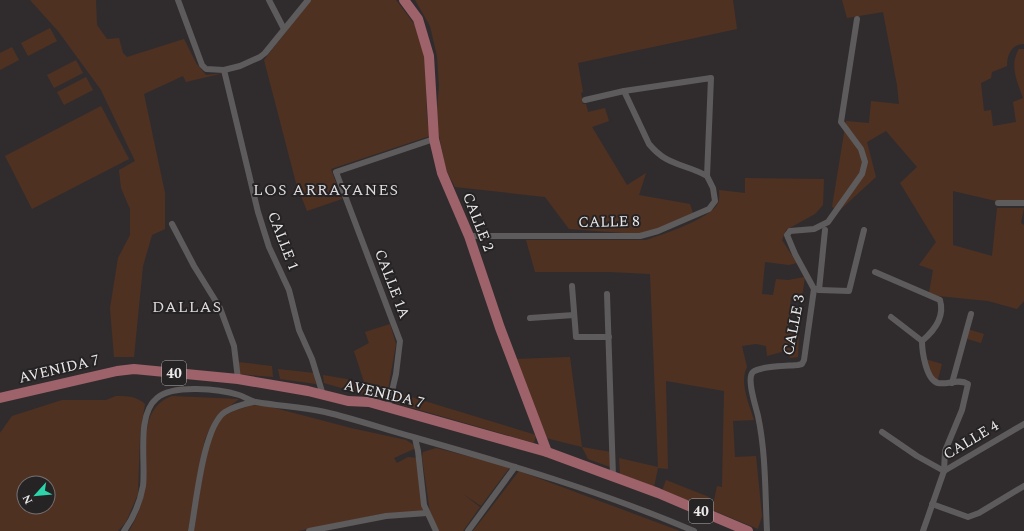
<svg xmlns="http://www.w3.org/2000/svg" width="1024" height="531" font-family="Spectral,serif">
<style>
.green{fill:#4f3122;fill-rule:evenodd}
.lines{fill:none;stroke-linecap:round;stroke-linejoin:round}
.minor{stroke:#5e5b5d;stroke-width:6}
.primary{stroke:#9e626a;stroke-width:10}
.labels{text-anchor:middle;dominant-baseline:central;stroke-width:4;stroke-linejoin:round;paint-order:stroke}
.shield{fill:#262325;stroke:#b0aeaf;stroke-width:1}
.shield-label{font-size:14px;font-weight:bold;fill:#ebe9ea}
.street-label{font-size:15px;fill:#ebe9ea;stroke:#262325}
.neighbourhood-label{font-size:16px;letter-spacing:1px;fill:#ddd9dc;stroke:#262325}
</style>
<rect width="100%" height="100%" fill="#302c2e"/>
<g class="green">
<path d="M 30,0 L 96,0 L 97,25 L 107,39 L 119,38 L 123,53 L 127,57 L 184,39 L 196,63 L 206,75 L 224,73 L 186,82 L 183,76 L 144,94 L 165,193 L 165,229 L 152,235 L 143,266 L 134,357 L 114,357 L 110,308 L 118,258 L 130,235 L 130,209 L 121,188 L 119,170 L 135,161 L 101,90 L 58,31 Z"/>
<path d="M 311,0 L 396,0 L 415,25 L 425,57 L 427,118 L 430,136 L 331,169 L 342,199 L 307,211 L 296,183 L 264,60 Z"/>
<path d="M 415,0 L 733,0 L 737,29 L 578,63 L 583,92 L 581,93 L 583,104 L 586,104 L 588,112 L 605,108 L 609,121 L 592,127 L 627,185 L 646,173 L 639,195 L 690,204 L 693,213 L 656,230 L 637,234 L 569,229 L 545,197 L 455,187 L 446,170 L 436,121 L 439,86 L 437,56 L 430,26 Z"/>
<path d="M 842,0 L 1024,0 L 1024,44 C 1012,44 1007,54 1007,66 L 992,72 L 991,78 L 981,83 L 984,111 L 991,110 L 993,126 L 1016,122 L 1013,102 L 1023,98 C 1017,81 1009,65 1019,49 L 1024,49 L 1024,201 L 996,201 L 953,191 L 953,245 L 992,256 L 997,208 L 1024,208 L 1021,223 L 1024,225 L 1024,301 L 1017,309 L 988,301 L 938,296 L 929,293 L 933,270 L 919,265 L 936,242 L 900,183 L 917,167 L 886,131 L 867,142 L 876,177 L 840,210 L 832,207 L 846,121 L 869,123 L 871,101 L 899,104 L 897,85 L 883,12 L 847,18 Z"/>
<path d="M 50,28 L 57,41 L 28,56 L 21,43 Z"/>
<path d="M 12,47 L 19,60 L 0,70 L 0,53 Z"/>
<path d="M 76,60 L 83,73 L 54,88 L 47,75 Z"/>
<path d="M 86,77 L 93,90 L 64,105 L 57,92 Z"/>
<path d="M 101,106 L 129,159 L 32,209 L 5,156 Z"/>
<path d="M 745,178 L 824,179 L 823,205 L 815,214 L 786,230 L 782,240 L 797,263 L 789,265 L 765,262 L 762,294 L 773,295 L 776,279 L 788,280 L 805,277 L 802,297 L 791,297 L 788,329 L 799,330 L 798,357 L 790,358 L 789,350 L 767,356 L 766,346 L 756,344 L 742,346 L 747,367 C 739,382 749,404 754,420 L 733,421 L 735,457 L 756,456 L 762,516 L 758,529 L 712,510 L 717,486 L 722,487 L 724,391 L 666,381 L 668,469 L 658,468 L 654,487 L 620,474 L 619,458 L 658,467 L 650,274 L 610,272 L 535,272 L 526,240 L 646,240 C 662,235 712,218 718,203 C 720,199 719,194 719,190 L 745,193 Z"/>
<path d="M 390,324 L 396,344 L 386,401 L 324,383 L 323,375 L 364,382 L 354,351 L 369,343 L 365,332 Z"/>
<path d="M 967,329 L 984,334 L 981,343 L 964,338 Z"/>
<path d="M 570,357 L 582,447 L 611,452 L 610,467 L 588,459 L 582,447 L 546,438 L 516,359 Z"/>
<path d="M 925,359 L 942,364 L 937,383 Z"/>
<path d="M 238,362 L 272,366 L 273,377 L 237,374 Z"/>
<path d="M 278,369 L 314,373 L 316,384 L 280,379 Z"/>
<path d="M 395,392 L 536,435 L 534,443 L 392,402 Z"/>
<path d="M 116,396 C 128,396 136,396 145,404 L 140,434 L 138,494 L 126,522 L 118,531 L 0,531 L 0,433 L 12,416 L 62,400 L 106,400 ZM 24,483 L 48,483 L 48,507 L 24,507 Z"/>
<path d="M 172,396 L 239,399 L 215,418 L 205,439 L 188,531 L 129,531 C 138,516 143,502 145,484 C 150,454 135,410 172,396 Z"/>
<path d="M 252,405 L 267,406 L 351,428 L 406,440 L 414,445 L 414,449 L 394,458 L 397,463 L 408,457 L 417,458 L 423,511 L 381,514 L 298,531 L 194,531 C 198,508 206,434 221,419 C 229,411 242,409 252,405 Z"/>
<path d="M 436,448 L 510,467 L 481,506 L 463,494 L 480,507 L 463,531 L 438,531 L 430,512 L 422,457 L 423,452 Z"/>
<path d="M 519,471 L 680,531 L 473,531 Z"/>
<path d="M 666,480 L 709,497 L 706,508 L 662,491 Z"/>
</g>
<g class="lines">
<g class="minor">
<path d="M 178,0 L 202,65 L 206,69 L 224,70 L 240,66 L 260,57 L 265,53 L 308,0"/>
<path d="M 269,0 L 284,29"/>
<path d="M 224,70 L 258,212 L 269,247 L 289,290 L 299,330 L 312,359 L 323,395"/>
<path d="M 624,91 L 649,144 C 668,167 684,163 707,176"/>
<path d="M 998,203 L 1024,203"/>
<path d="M 172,224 L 194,266 L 220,308 L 234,346 L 238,379"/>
<path d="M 469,236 L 640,236 L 658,231 L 709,209 L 715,201 L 713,188 L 707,176 L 711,78 L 624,91 L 585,100"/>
<path d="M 875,272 L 940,300 C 945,317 934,331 922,341"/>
<path d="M 572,286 L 576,337 L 609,337"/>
<path d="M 816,289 L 819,290 L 825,230"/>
<path d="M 819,290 L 849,291 L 864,230"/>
<path d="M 607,294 L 613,476"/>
<path d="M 891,317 L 922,341 C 922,351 926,380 938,383 C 948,385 959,378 968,384 L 962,410 L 945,451 L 944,471"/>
<path d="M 530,318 L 574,315"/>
<path d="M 952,383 L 971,314"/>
<path d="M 388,408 L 396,374 L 400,341 L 336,172 L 434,139"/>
<path d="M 882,432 L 917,456 L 944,471"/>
<path d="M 415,438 L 418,451 L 424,505 L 436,531"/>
<path d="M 932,504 L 968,517 L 979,513 L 1024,486"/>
<path d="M 124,531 C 134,517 140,503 143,486 C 146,461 136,415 157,398 C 173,384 220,389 239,395 C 245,397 250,401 256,402 C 279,406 302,407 325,412 C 355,419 384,429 413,437 C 508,464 603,492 694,531"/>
<path d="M 191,531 C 196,505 203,426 225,412 C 233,407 244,404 253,402"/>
<path d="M 309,531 L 386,516 L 427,513"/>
<path d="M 468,531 L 515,467"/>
<path d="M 767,531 C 765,492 766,454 758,416 C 756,407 746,378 753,372 C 760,366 788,366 798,365 L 802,364 L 804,360 L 814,289 L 795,254 L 787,235 L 790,231 L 814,229 L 828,222 L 862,174 L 865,162 L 861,149 L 841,122 L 857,19"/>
<path d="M 923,531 L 944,471 L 1024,424"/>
</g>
<g class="primary">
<path d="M 404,0 L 418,19 L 429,56 L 434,139 L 442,173 L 469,236 L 500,328 L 547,452"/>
<path d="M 0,398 L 117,371 L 134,369 L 238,379 L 308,391 L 348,401 L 369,402 L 547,452 L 658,493 L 748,531"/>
</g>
</g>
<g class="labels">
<g class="shield">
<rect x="162" y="361" width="24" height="24" rx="3"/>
<rect x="689" y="499" width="24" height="24" rx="3"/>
</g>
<g class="shield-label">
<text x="174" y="373">40</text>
<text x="701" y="511">40</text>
</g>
<g class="street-label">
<text transform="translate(478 222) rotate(69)">CALLE 2</text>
<text transform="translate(609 222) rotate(-1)">CALLE 8</text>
<text transform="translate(283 241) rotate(69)">CALLE 1</text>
<text transform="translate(392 284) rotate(69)">CALLE 1A</text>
<text transform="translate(794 325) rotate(-79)">CALLE 3</text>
<text transform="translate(59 369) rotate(-13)">AVENIDA 7</text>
<text transform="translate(384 394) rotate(13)">AVENIDA 7</text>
<text transform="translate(971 440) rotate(-31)">CALLE 4</text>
</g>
<g class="neighbourhood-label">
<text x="326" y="190">LOS ARRAYANES</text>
<text x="187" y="307">DALLAS</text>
</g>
</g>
<g transform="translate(36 495) rotate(243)"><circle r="19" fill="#262325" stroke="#757274"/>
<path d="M0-3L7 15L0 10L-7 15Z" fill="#2cd5ab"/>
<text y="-6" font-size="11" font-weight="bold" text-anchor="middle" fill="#ebe9ea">N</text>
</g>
</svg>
